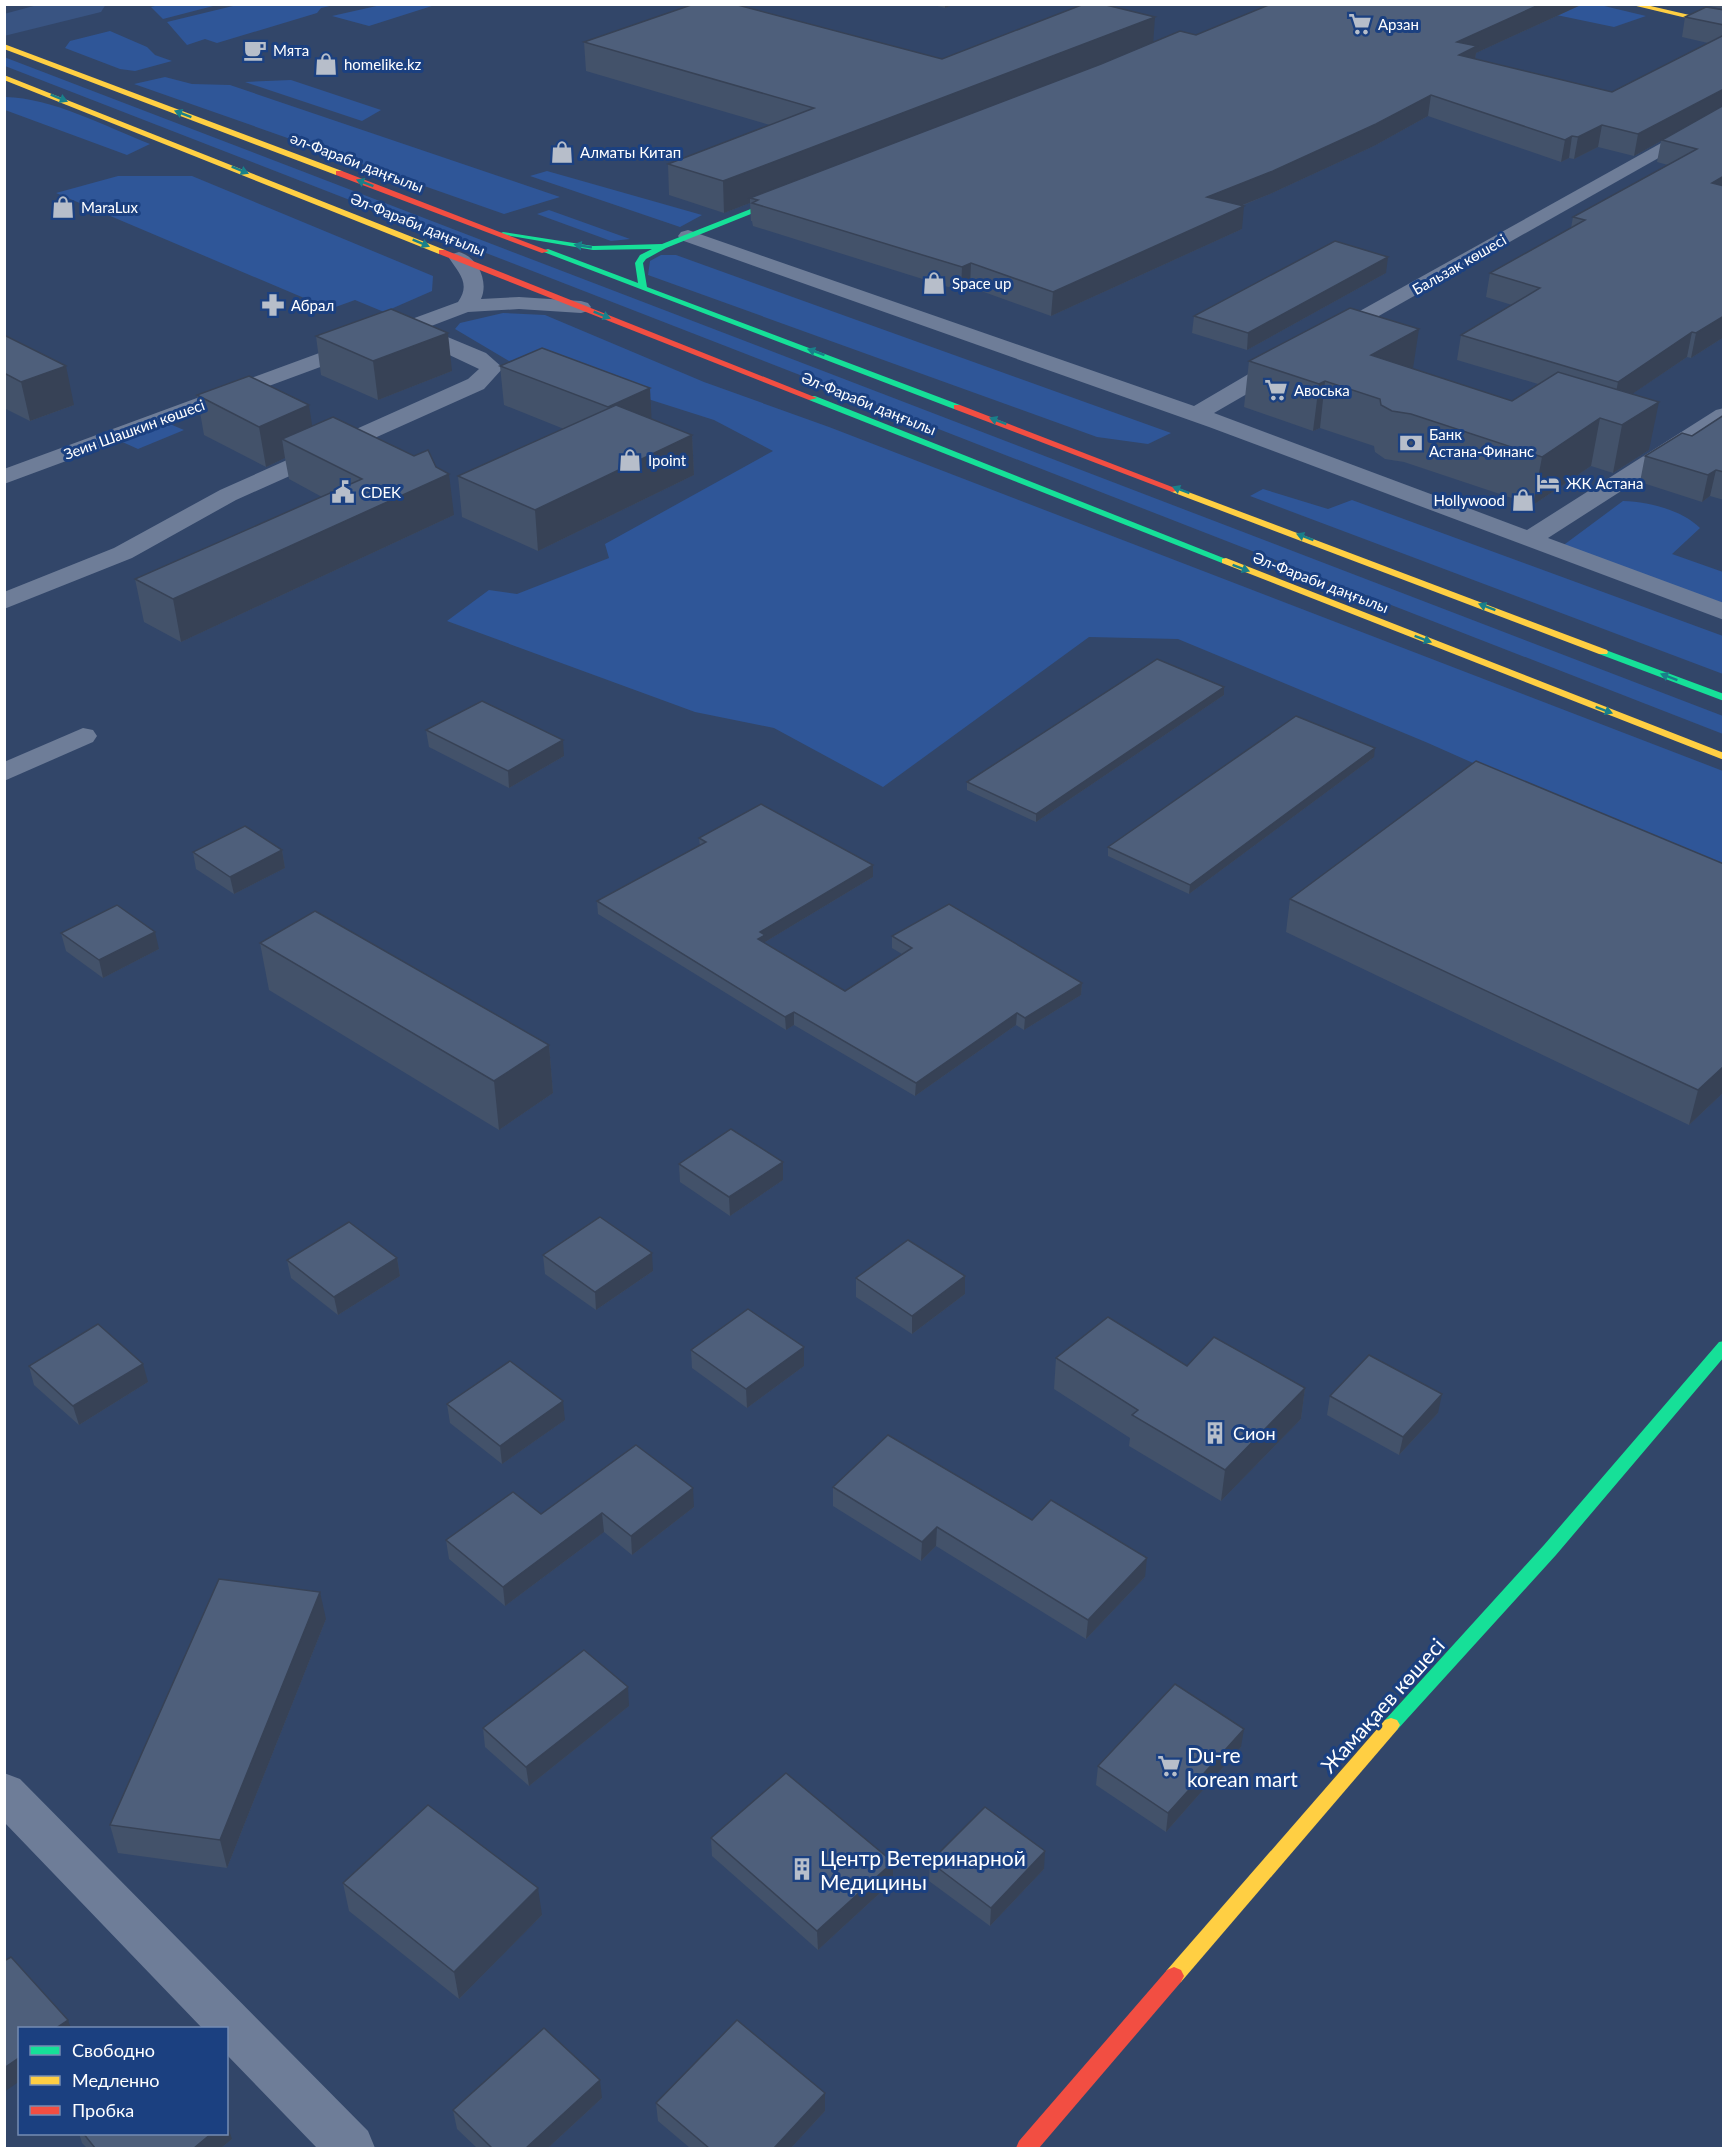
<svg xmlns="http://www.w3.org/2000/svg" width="1728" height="2153" font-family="Lato,sans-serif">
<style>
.green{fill:#2f5698}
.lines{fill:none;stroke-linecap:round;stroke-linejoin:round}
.river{fill:#395482;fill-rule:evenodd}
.street{fill:#6e7d98;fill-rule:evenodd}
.fast{fill:#16e098;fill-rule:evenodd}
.slow{fill:#ffcf43;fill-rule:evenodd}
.jam{fill:#f24e42;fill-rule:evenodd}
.wall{fill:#43526a}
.shaded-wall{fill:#374256}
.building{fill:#4e5f7b;stroke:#374256;stroke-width:1.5}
.oneway{fill:#19808a}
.labels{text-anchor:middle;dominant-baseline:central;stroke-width:6;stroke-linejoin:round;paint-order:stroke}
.far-poi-label{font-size:15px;fill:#fff;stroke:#1b4080;text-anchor:start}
.far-street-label{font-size:15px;fill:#fff;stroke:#1b4080}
.poi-label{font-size:18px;fill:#fff;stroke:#1b4080;text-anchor:start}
.near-street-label{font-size:21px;fill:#fff;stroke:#1b4080}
.near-poi-label{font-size:21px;fill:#fff;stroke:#1b4080;text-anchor:start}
</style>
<rect width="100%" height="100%" fill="#324669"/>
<g class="green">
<path d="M 159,5 L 159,4 L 217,5 L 163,19 L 151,7 Z"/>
<path d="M 237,5 L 237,4 L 334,5 L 321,8 L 317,13 L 217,43 L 205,39 L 187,45 L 167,22 Z"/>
<path d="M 381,5 L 381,4 L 435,5 L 369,26 L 332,16 Z"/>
<path d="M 1508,5 L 1600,5 L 1646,16 L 1614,27 Z"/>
<path d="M 110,31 L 147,47 L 155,55 L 172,61 L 135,71 L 120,69 L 65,48 L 70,41 Z"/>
<path d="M 4,57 L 1723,716 L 1723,734 L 5,66 Z"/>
<path d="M 165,77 L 192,84 L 230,85 L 560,197 L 504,214 L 134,84 Z"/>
<path d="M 291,80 L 381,110 L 362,121 L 245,82 Z"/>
<path d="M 5,97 C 53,98 104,126 150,144 L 127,155 L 5,110 Z"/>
<path d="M 547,171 L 702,215 L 680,227 L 530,176 Z"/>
<path d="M 118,176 L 192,176 L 433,276 L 432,291 L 384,312 L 355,300 L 330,309 L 56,193 Z"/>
<path d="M 549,210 L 630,239 L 611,241 L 537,214 Z"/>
<path d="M 661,255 L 676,255 L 1171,433 L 1148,444 L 1097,437 L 648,275 L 650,261 Z"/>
<path d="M 503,313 L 545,315 L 704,382 L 829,427 L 1723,771 L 1723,874 L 1428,743 L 1178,639 L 1089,637 L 883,787 L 774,728 L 695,712 L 447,621 L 489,590 L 517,594 L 609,558 L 605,544 L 773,451 L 714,420 L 648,399 L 551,356 L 509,361 L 455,329 L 460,323 Z"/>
<path d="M 165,422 L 184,430 L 138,449 L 118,440 Z"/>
<path d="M 1263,489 L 1328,509 L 1352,500 L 1723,636 L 1723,674 L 1250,496 Z"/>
<path d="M 1623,501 C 1649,502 1682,510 1700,528 L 1672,554 L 1723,572 L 1723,603 L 1561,547 Z"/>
</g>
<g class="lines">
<path class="river" d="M 41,4 L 106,4 L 101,12 L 4,36 L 4,14 Z"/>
<g class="street">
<path d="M 1724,108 L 1724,121 L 1338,339 L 1324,339 L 1320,335 L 1324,331 Z"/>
<path d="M 688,230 L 1194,406 L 1276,358 L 1292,358 L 1295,363 L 1292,368 L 1214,413 L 1527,530 L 1716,410 L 1724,408 L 1724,425 L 1548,538 L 1724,603 L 1724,620 L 1209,427 L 681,240 L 678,236 L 681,232 Z"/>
<path d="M 459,252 C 478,257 489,282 481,299 L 519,297 L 581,301 L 588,303 L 591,307 L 588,311 L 581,313 L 519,309 L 468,312 L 426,328 L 486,353 L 503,368 L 484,389 L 236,500 L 132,558 L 4,609 L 4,592 L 114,548 L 220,490 L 468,379 L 479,369 L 407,335 L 4,484 L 4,469 L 458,302 C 471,284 459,273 449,258 L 452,254 Z"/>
<path d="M 83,728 L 93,730 L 97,736 L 93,742 L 4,781 L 4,762 Z"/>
<path d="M 4,1773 L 20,1779 L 368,2131 L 375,2148 L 317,2148 L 226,2054 L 226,2028 L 202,2028 L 4,1822 Z"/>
</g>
<g class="fast">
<path d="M 789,194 L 796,196 L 666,248 L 646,259 L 643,263 L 647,287 L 960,405 L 960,409 L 954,409 L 541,251 L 548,249 L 638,283 L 635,263 L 640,255 L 652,249 L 593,250 L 499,234 L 503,232 L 593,246 L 662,244 Z"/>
<path d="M 809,396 L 815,396 L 1231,561 L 1230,563 L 1222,563 L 809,400 Z"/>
<path d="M 1603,649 L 1724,694 L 1724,701 L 1599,654 L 1599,650 Z"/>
<path d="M 1724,1341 L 1724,1357 L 1556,1555 L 1397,1730 L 1391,1732 L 1385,1730 L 1382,1725 L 1385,1720 L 1544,1545 L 1719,1342 Z"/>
</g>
<g class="slow">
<path d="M 1628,4 L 1642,4 L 1724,23 L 1724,27 Z"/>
<path d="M 4,44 L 342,171 L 343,173 L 336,175 L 4,49 Z"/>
<path d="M 4,75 L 445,250 L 446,252 L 439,254 L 4,80 Z"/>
<path d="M 1175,487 L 1607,650 L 1608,652 L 1607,654 L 1599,654 L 1172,492 L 1170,490 Z"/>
<path d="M 1226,558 L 1724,753 L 1724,760 L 1222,563 L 1222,559 Z"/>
<path d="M 1391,1718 L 1397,1720 L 1400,1725 L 1397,1730 L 1181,1982 L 1174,1985 L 1167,1982 L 1164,1976 L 1167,1970 L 1385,1720 Z"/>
</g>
<g class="jam">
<path d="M 336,171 L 342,171 L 549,251 L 542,253 L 336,175 Z"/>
<path d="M 439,250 L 445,250 L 817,398 L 809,400 L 439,254 Z"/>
<path d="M 954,405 L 960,405 L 1180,490 L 1172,492 L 954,409 Z"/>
<path d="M 1174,1967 L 1181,1970 L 1184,1976 L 1181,1982 L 1039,2148 L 1016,2148 L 1019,2141 L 1167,1970 Z"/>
</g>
</g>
<g class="wall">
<path d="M 930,4 L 955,4 L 945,8 Z"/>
<path d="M 1271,4 L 1583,4 L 1476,53 L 1475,59 L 1612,92 L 1708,43 L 1682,37 L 1685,17 L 1723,10 L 1723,9 L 1701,4 L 1724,4 L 1724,337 L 1691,358 L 1687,357 L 1632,394 L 1649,450 L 1613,473 L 1591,466 L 1533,505 L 1404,462 L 1385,459 L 1375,452 L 1374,446 L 1320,428 L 1313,431 L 1244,407 L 1249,361 L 1413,369 L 1512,401 L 1538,384 L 1457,360 L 1461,335 L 1512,305 L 1486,297 L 1490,273 L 1571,228 L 1573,217 L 1668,165 L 1657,162 L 1661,141 L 1634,156 L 1598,147 L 1574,159 L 1569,158 L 1561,162 L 1428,116 L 1374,146 L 1270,194 L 1241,206 L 1242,229 L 1051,316 L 970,287 L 961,291 L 753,226 L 752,221 L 751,221 L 750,203 L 724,213 L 669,195 L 668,164 L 770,125 L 586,71 L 584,42 L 942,59 L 1154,42 L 1196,35 Z"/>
<path d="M 1386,273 L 1247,350 L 1192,333 L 1194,316 Z"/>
<path d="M 4,335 L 74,405 L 30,421 L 4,408 Z"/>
<path d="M 316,336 L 452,371 L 378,400 L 321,375 Z"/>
<path d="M 500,366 L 652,419 L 692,435 L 694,475 L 538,551 L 462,517 L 458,476 L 564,429 L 504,405 Z"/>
<path d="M 197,395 L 312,426 L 454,515 L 181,642 L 144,622 L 135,579 L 322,497 L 289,479 L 285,458 L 266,467 L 204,435 Z"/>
<path d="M 1724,415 L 1724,500 L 1710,496 L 1702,502 L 1640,482 L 1645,456 L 1692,436 Z"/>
<path d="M 1224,687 L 1224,695 L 1036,822 L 967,790 L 967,782 Z"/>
<path d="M 426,730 L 564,756 L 509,788 L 429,747 Z"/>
<path d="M 1374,757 L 1189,894 L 1108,856 L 1108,847 Z"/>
<path d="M 699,838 L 873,865 L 873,877 L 765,942 L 765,944 L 845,991 L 902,954 L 892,948 L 892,936 L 1082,983 L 1081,995 L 1024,1030 L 1016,1025 L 915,1096 L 794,1025 L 786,1030 L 598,914 L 597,901 L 700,846 Z"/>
<path d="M 282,850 L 285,868 L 234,894 L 196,869 L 193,852 Z"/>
<path d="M 1724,864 L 1724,1092 L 1689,1125 L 1286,932 L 1290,899 Z"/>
<path d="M 61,933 L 159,949 L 103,978 L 66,951 Z"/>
<path d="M 260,943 L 549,1045 L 553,1093 L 499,1130 L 269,990 Z"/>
<path d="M 679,1164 L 783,1180 L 730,1216 L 680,1182 Z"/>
<path d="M 543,1255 L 653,1271 L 596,1310 L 545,1274 Z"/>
<path d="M 397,1258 L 400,1276 L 338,1315 L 291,1278 L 287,1260 Z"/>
<path d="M 856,1278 L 965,1294 L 912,1334 L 856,1297 Z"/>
<path d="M 804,1347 L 804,1366 L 747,1408 L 692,1368 L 691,1350 Z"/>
<path d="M 1056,1358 L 1187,1366 L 1305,1388 L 1301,1419 L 1221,1501 L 1129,1446 L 1130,1438 L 1054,1389 Z"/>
<path d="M 29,1366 L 148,1382 L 79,1425 L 34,1385 Z"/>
<path d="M 1330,1396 L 1438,1413 L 1399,1455 L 1327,1415 Z"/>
<path d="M 447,1404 L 565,1420 L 502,1464 L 450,1423 Z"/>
<path d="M 833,1487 L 1032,1520 L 1145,1577 L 1086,1639 L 936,1546 L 921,1561 L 833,1506 Z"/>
<path d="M 694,1507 L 632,1555 L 604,1532 L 505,1606 L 449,1559 L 446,1540 L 541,1514 Z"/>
<path d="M 326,1619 L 227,1868 L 118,1853 L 110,1825 Z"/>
<path d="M 629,1706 L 529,1786 L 485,1747 L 483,1728 Z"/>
<path d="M 1241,1747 L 1166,1832 L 1096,1785 L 1098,1766 Z"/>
<path d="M 711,1838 L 893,1881 L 818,1950 L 712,1856 Z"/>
<path d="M 930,1862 L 1044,1869 L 990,1926 L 929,1881 Z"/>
<path d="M 343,1883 L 542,1915 L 459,1999 L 349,1911 Z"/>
<path d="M 825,2093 L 825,2111 L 791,2148 L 690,2148 L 658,2121 L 656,2103 Z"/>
<path d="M 602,2098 L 548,2148 L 477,2148 L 457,2129 L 453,2110 Z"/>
<path d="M 79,2133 L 226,2133 L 232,2139 L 221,2148 L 87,2148 L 82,2143 Z"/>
</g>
<g class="shaded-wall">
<path d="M 945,4 L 955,4 L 945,8 Z"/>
<path d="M 1541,4 L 1583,4 L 1476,53 L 1474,67 L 1456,76 L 1457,42 Z"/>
<path d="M 1155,17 L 1153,45 L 750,198 L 750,203 L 724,213 L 723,181 Z"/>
<path d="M 1724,89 L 1724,108 L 1662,140 L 1661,141 L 1634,156 L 1638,134 Z"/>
<path d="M 1431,95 L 1428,116 L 1374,146 L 1270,194 L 1205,220 L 1207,197 Z"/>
<path d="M 1602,125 L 1598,147 L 1574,159 L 1578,137 Z"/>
<path d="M 1572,136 L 1569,158 L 1561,162 L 1565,140 Z"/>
<path d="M 1724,176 L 1724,196 L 1712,183 Z"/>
<path d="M 1244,206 L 1242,229 L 1051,316 L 1053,292 Z"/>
<path d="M 1388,257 L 1386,273 L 1247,350 L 1248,333 Z"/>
<path d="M 971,263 L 970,287 L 961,291 L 962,267 Z"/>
<path d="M 1724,316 L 1724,337 L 1691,358 L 1696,333 Z"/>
<path d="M 1419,329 L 1412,375 L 1371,355 Z"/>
<path d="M 1692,332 L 1687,357 L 1613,407 L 1618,382 Z"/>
<path d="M 448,333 L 452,371 L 378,400 L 373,361 Z"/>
<path d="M 66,366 L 74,405 L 30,421 L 21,382 Z"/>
<path d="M 1325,381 L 1320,428 L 1313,431 L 1319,384 Z"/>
<path d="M 650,388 L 652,428 L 608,407 Z"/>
<path d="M 1659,402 L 1649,450 L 1613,473 L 1622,425 Z"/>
<path d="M 309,405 L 315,445 L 282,439 L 285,458 L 266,467 L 259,427 Z"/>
<path d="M 1600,418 L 1591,466 L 1533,505 L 1542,457 Z"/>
<path d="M 692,435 L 694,475 L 538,551 L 535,510 Z"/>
<path d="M 1716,470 L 1710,496 L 1702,502 L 1708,475 Z"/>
<path d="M 449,474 L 454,515 L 181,642 L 173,599 Z"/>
<path d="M 1224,687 L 1224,695 L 1036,822 L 1036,814 Z"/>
<path d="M 563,740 L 564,756 L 509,788 L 508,771 Z"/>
<path d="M 1375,748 L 1374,757 L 1189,894 L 1190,885 Z"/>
<path d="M 282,850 L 285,868 L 234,894 L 230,877 Z"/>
<path d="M 873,865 L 873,877 L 765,942 L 765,948 L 758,939 L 760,932 Z"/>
<path d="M 155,932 L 159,949 L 103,978 L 99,960 Z"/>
<path d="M 1082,983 L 1081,995 L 1024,1030 L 1025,1018 Z"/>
<path d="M 794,1012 L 794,1025 L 786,1030 L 785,1017 Z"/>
<path d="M 1017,1013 L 1016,1025 L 915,1096 L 916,1083 Z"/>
<path d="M 549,1045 L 553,1093 L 499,1130 L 494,1081 Z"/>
<path d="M 1724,1066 L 1724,1092 L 1689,1125 L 1698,1090 Z"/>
<path d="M 783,1162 L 783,1180 L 730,1216 L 729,1197 Z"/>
<path d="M 652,1253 L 653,1271 L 596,1310 L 595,1292 Z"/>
<path d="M 397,1258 L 400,1276 L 338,1315 L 334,1297 Z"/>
<path d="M 965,1276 L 965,1294 L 912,1334 L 912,1316 Z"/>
<path d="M 804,1347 L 804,1366 L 747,1408 L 746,1389 Z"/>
<path d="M 143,1364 L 148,1382 L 79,1425 L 73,1406 Z"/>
<path d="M 1305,1388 L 1301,1419 L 1221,1501 L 1225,1470 Z"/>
<path d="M 1442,1394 L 1438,1413 L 1399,1455 L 1403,1437 Z"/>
<path d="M 563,1401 L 565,1420 L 502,1464 L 500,1446 Z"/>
<path d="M 693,1488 L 694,1507 L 632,1555 L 631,1536 Z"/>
<path d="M 602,1513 L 604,1532 L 505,1606 L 503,1587 Z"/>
<path d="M 937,1527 L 936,1546 L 921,1561 L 922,1542 Z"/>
<path d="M 1147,1558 L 1145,1577 L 1086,1639 L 1088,1620 Z"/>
<path d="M 320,1592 L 326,1619 L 227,1868 L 220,1840 Z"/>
<path d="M 628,1687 L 629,1706 L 529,1786 L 526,1767 Z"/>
<path d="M 1244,1729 L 1241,1747 L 1166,1832 L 1168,1813 Z"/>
<path d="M 1045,1851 L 1044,1869 L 990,1926 L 991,1908 Z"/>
<path d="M 893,1862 L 893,1881 L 818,1950 L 817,1931 Z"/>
<path d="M 538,1888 L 542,1915 L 459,1999 L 454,1972 Z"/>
<path d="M 68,2020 L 71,2028 L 56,2028 Z"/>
<path d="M 20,2057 L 20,2081 L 4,2092 L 4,2068 Z"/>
<path d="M 600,2080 L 602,2098 L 548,2148 L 526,2148 Z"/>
<path d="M 825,2093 L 825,2111 L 791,2148 L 774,2148 Z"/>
<path d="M 226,2121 L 232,2139 L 221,2148 L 194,2148 L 212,2133 L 226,2133 Z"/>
</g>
<g class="building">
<path d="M 694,4 L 734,4 L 942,59 L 1084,4 L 1102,4 L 1155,17 L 723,181 L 668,164 L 814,108 L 584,42 Z"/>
<path d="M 1271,4 L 1541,4 L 1457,42 L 1477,46 L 1459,55 L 1612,92 L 1724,35 L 1724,89 L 1638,134 L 1602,125 L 1578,137 L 1572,136 L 1565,140 L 1431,95 L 1376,124 L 1273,171 L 1207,197 L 1244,206 L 1053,292 L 971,263 L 962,267 L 752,203 L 758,200 L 750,198 L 1101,64 L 1180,31 L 1196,35 Z"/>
<path d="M 1706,7 L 1724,10 L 1724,25 L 1685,17 Z"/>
<path d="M 1724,105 L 1724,176 L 1712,183 L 1724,186 L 1724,316 L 1696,333 L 1692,332 L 1618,382 L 1461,335 L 1540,288 L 1490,273 L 1585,220 L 1573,217 L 1697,149 L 1662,140 Z"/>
<path d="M 1335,241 L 1388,257 L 1248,333 L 1194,316 Z"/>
<path d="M 1350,308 L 1419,329 L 1371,355 L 1512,401 L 1558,372 L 1659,402 L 1622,425 L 1600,418 L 1542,457 L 1411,414 L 1392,411 L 1381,405 L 1380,399 L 1325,381 L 1319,384 L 1249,361 Z"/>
<path d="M 391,309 L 448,333 L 373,361 L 316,336 Z"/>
<path d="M 4,335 L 66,366 L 21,382 L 4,373 Z"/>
<path d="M 542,348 L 650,388 L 608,407 L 500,366 Z"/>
<path d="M 249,376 L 309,405 L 259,427 L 197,395 Z"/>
<path d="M 616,405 L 692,435 L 535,510 L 458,476 Z"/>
<path d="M 1724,415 L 1724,472 L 1716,470 L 1708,475 L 1645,456 L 1682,433 L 1692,436 Z"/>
<path d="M 333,417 L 414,456 L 428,450 L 436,467 L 449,474 L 173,599 L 135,579 L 362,479 L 282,439 Z"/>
<path d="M 1157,659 L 1224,687 L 1036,814 L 967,782 Z"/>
<path d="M 482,701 L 563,740 L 508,771 L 426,730 Z"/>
<path d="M 1296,716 L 1375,748 L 1190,885 L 1108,847 Z"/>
<path d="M 1476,761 L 1724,864 L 1724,1066 L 1698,1090 L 1290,899 Z"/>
<path d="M 761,804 L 873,865 L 760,932 L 765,935 L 758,939 L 845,991 L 912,948 L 892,936 L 949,904 L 1082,983 L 1025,1018 L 1017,1013 L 916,1083 L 794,1012 L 785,1017 L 597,901 L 706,842 L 699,838 Z"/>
<path d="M 245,826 L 282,850 L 230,877 L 193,852 Z"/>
<path d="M 117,905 L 155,932 L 99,960 L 61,933 Z"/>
<path d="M 315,911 L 549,1045 L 494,1081 L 260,943 Z"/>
<path d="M 731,1129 L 783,1162 L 729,1197 L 679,1164 Z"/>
<path d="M 600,1217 L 652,1253 L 595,1292 L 543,1255 Z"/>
<path d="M 349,1222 L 397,1258 L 334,1297 L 287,1260 Z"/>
<path d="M 908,1240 L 965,1276 L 912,1316 L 856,1278 Z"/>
<path d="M 748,1309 L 804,1347 L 746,1389 L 691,1350 Z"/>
<path d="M 1108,1317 L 1187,1366 L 1214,1337 L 1305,1388 L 1225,1470 L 1132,1415 L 1138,1410 L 1056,1358 Z"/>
<path d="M 98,1324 L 143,1364 L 73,1406 L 29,1366 Z"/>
<path d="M 1369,1355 L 1442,1394 L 1403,1437 L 1330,1396 Z"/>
<path d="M 510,1361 L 563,1401 L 500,1446 L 447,1404 Z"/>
<path d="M 888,1435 L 1032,1520 L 1051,1500 L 1147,1558 L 1088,1620 L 937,1527 L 922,1542 L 833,1487 Z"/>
<path d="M 636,1445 L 693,1488 L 631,1536 L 602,1513 L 503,1587 L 446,1540 L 513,1492 L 541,1514 Z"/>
<path d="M 219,1579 L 320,1592 L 220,1840 L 110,1825 Z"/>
<path d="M 584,1650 L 628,1687 L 526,1767 L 483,1728 Z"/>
<path d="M 1175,1684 L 1244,1729 L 1168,1813 L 1098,1766 Z"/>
<path d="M 786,1773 L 893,1862 L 817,1931 L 711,1838 Z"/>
<path d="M 428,1805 L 538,1888 L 454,1972 L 343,1883 Z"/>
<path d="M 985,1807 L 1045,1851 L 991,1908 L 930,1862 Z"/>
<path d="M 11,1957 L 68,2020 L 56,2028 L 20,2028 L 20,2057 L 4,2068 L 4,1961 Z"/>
<path d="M 737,2020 L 825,2093 L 774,2148 L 709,2148 L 656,2103 Z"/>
<path d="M 544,2028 L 600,2080 L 526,2148 L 492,2148 L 453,2110 Z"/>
<path d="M 83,2133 L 212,2133 L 194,2148 L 95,2148 Z"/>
</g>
<defs><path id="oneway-solid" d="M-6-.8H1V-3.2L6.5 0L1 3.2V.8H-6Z" transform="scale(1.5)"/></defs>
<g class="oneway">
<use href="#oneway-solid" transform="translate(59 98) rotate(22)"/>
<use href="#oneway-solid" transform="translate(183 114) rotate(-159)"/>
<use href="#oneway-solid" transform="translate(240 170) rotate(22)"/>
<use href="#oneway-solid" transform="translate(365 183) rotate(-159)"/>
<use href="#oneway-solid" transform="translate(421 243) rotate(22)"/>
<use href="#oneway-solid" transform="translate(583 246) rotate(-171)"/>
<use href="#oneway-solid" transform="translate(602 315) rotate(22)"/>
<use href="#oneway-solid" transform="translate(816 352) rotate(-160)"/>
<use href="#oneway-solid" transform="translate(998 421) rotate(-159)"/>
<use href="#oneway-solid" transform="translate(1181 490) rotate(-159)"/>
<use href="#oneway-solid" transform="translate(1305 537) rotate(-159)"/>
<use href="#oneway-solid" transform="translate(1241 568) rotate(21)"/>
<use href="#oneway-solid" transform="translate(1487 607) rotate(-159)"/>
<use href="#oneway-solid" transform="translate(1423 639) rotate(21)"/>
<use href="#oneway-solid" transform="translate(1669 677) rotate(-159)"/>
<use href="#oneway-solid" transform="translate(1604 710) rotate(21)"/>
</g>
<defs>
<g id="supermarket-bare" transform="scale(1.8)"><path d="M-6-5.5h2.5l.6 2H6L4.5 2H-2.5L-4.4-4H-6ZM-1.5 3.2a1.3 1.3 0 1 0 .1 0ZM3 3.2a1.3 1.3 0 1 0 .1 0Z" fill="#b7beca" stroke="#1b4080" stroke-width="2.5" paint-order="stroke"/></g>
<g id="cafe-bare" transform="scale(1.8)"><path d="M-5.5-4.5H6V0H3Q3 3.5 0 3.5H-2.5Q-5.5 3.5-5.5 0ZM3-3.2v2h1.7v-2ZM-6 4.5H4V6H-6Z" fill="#b7beca" stroke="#1b4080" stroke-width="2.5" paint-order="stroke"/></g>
<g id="shop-bare" transform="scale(1.8)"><path d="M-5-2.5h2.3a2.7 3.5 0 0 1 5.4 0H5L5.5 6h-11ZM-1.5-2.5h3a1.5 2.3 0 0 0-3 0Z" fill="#b7beca" stroke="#1b4080" stroke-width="2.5" paint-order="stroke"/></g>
<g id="pharmacy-bare" transform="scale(1.8)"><path d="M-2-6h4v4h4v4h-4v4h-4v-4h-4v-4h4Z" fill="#b7beca" stroke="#1b4080" stroke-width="2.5" paint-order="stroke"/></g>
<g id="bank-bare" transform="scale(1.8)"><path d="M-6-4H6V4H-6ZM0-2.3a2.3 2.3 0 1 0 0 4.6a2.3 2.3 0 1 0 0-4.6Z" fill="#b7beca" stroke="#1b4080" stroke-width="2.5" paint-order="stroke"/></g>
<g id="hotel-bare" transform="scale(1.8)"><path d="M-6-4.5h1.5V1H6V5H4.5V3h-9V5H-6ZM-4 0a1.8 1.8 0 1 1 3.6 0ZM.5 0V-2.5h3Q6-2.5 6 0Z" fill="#b7beca" stroke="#1b4080" stroke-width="2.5" paint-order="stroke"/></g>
<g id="civic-bare" transform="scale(1.8)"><path d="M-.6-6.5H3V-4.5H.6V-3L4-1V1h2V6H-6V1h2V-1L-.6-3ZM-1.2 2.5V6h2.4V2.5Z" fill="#b7beca" stroke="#1b4080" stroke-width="2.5" paint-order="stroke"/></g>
<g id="building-bare" transform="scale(1.8)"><path d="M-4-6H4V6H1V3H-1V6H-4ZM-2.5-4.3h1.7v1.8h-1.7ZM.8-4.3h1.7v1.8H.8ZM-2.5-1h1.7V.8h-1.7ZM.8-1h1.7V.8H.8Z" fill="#b7beca" stroke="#1b4080" stroke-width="2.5" paint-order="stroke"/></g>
</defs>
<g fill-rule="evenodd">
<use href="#supermarket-bare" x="1360" y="24"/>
<use href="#cafe-bare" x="255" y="50"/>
<use href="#shop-bare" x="326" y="64"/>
<use href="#shop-bare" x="562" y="152"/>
<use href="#shop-bare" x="63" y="207"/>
<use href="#shop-bare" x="934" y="283"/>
<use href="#pharmacy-bare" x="273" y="305"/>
<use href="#supermarket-bare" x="1276" y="390"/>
<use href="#bank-bare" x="1411" y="443"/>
<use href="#shop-bare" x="630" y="460"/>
<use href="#hotel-bare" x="1548" y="483"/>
<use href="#civic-bare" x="343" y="492"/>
<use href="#shop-bare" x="1523" y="500"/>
<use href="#building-bare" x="1215" y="1433"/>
<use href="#supermarket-bare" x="1169" y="1766"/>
<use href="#building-bare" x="802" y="1869"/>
</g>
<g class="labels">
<g class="far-poi-label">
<text x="1378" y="24">Арзан</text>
<text x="273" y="50">Мята</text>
<text x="344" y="64">homelike.kz</text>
<text x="580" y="152">Алматы Китап</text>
<text x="81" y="207">MaraLux</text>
<text x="952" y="283">Space up</text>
<text x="291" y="305">Абрал</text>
<text x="1294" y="390">Авоська</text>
<text x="1429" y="434">Банк<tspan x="1429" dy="17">Астана-Финанс</tspan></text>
<text x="648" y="460">Ipoint</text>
<text x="1566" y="483">ЖК Астана</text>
<text x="361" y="492">CDEK</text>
<text x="1505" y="500" text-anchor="end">Hollywood</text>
</g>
<g class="far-street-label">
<text transform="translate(357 162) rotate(21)">әл-Фараби даңғылы</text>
<text transform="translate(418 224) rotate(22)">Әл-Фараби даңғылы</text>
<text transform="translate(1459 264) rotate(-30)">Бальзак көшесі</text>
<text transform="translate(869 403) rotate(22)">Әл-Фараби даңғылы</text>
<text transform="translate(134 429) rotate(-20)">Зеин Шашкин көшесі</text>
<text transform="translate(1321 582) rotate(21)">Әл-Фараби даңғылы</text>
</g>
<g class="poi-label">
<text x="1233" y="1433">Сион</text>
</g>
<g class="near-street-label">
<text transform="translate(1382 1705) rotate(-48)">Жамақаев көшесі</text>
</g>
<g class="near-poi-label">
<text x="1187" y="1754">Du-re<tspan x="1187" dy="24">korean mart</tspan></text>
<text x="820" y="1857">Центр Ветеринарной<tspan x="820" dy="24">Медицины</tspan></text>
</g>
</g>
<rect width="1728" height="2153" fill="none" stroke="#ffffff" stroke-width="12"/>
<rect x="18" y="2027" width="210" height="108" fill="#1b4080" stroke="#768cb3" stroke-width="1.5"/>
<rect x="30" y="2046" width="30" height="9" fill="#16e098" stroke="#768cb3" stroke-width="1.5"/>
<text x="72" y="2057" font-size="18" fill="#ffffff">Свободно</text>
<rect x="30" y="2076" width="30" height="9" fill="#ffcf43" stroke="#768cb3" stroke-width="1.5"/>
<text x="72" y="2087" font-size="18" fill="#ffffff">Медленно</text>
<rect x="30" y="2106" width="30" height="9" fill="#f24e42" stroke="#768cb3" stroke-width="1.5"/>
<text x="72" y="2117" font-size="18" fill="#ffffff">Пробка</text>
</svg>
